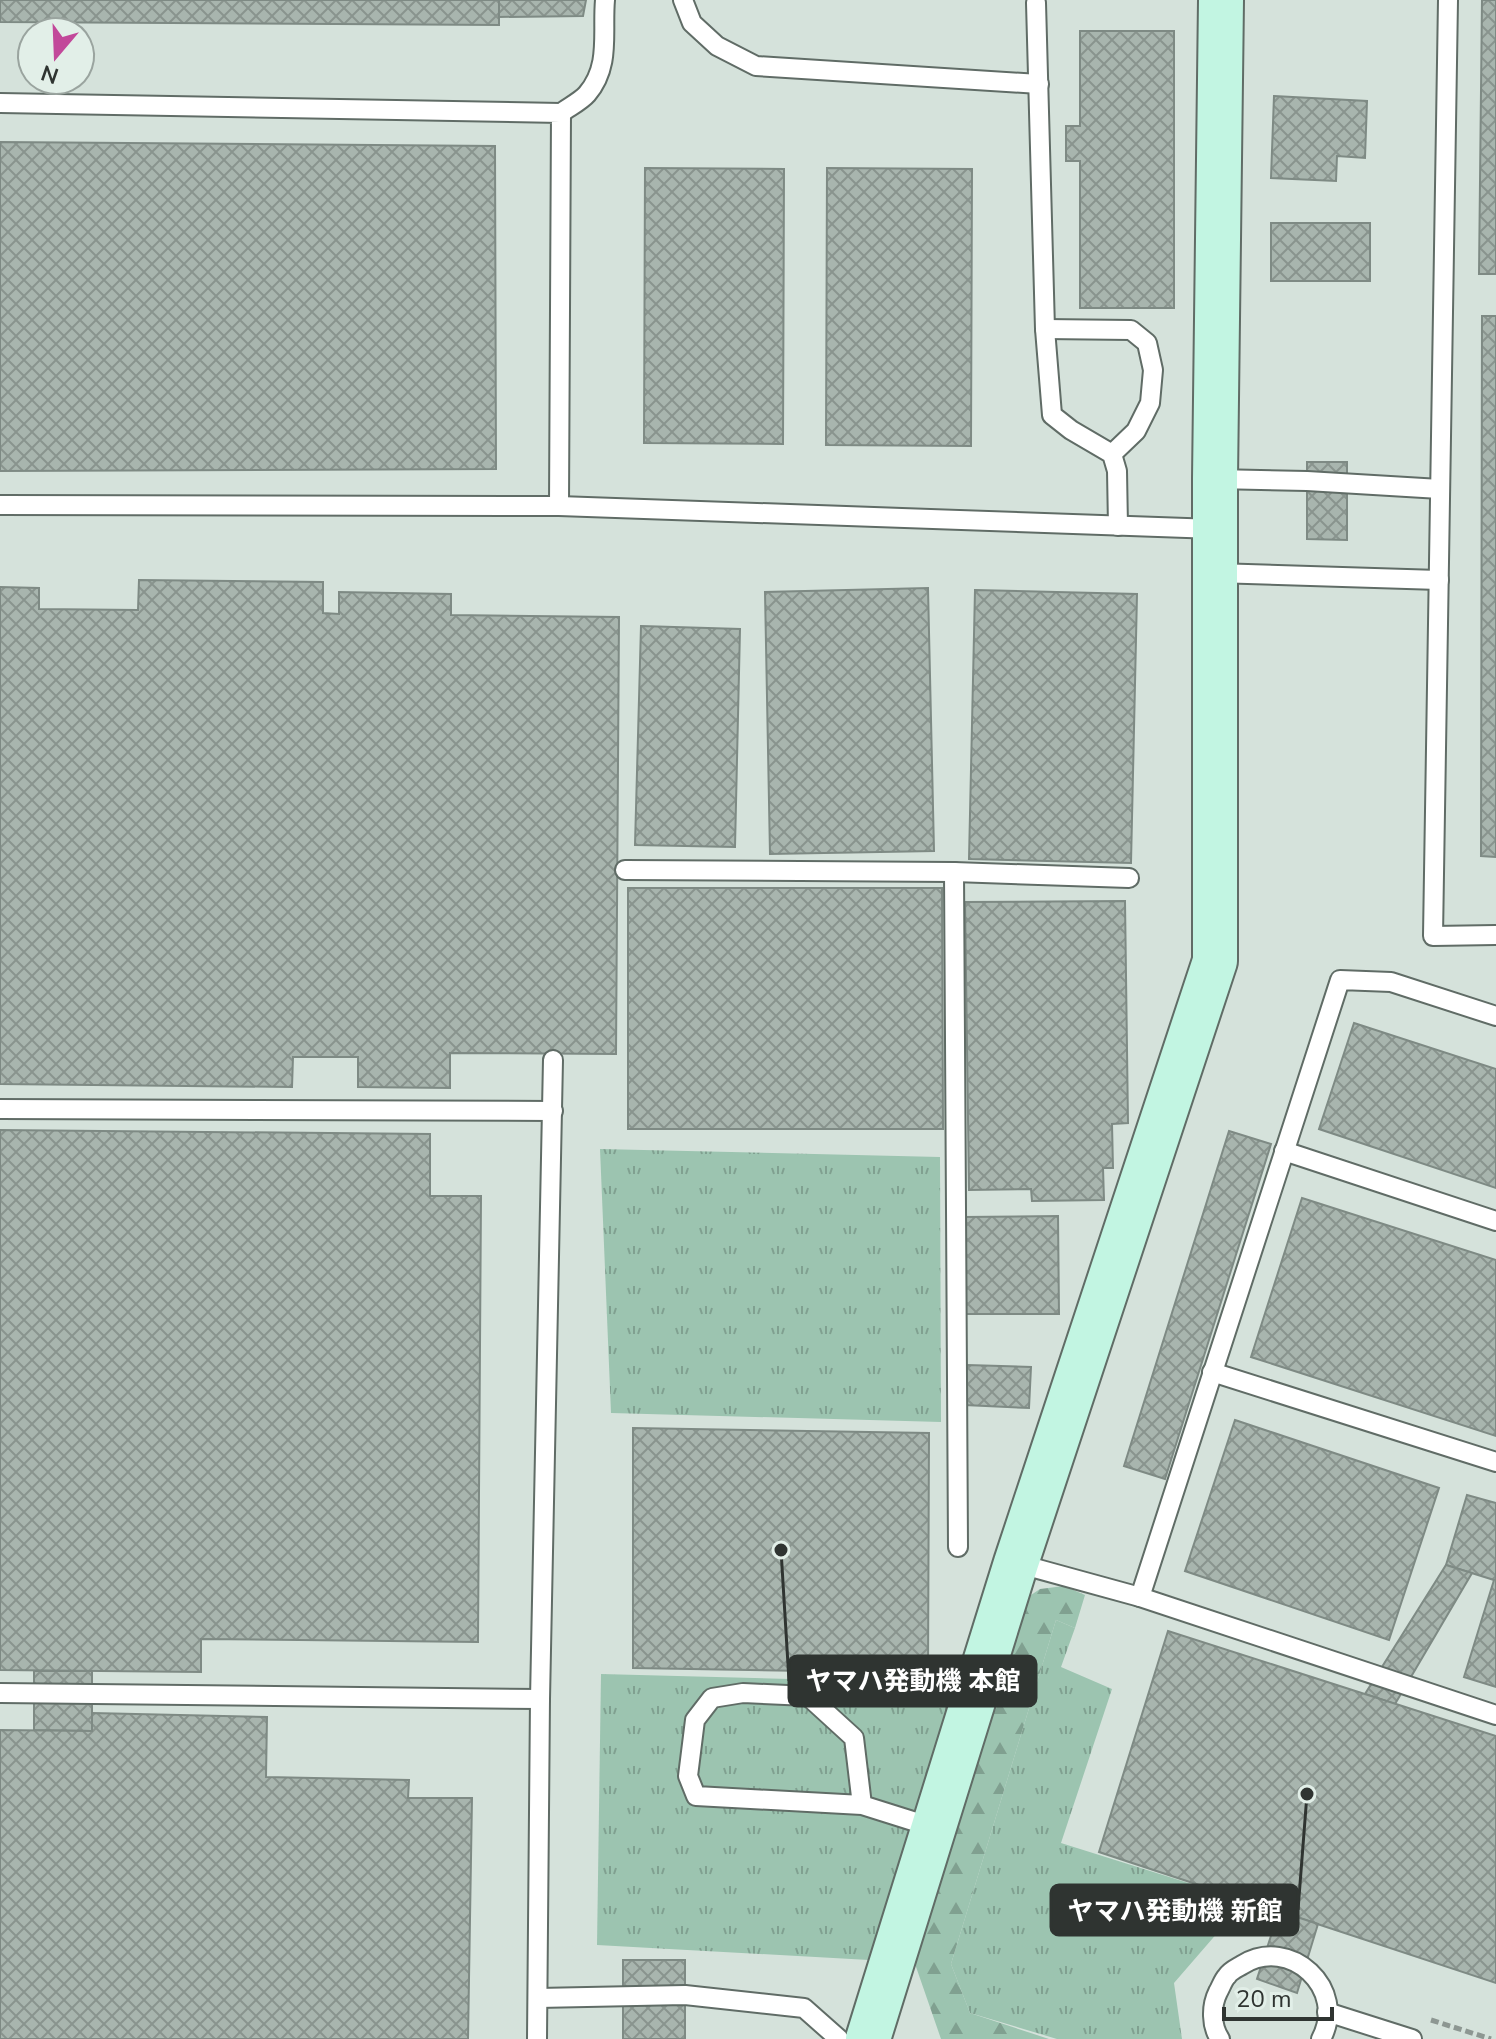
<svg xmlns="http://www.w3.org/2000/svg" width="1496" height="2039" font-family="'Nunito Sans','Noto Sans JP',sans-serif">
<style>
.grass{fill:url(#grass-tufts)}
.forest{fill:url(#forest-firs)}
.building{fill:url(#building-cross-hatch);stroke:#7e8a84;stroke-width:2}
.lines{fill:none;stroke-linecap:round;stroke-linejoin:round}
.lane-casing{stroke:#606c66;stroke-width:22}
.secondary-casing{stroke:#606c66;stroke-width:48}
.path{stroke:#8d9792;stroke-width:5;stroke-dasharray:8 4;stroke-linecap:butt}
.lane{stroke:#fff;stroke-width:18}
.secondary{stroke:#c2f5e2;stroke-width:44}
.leader{fill:none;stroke:#2f3431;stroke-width:3}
.callout-dot{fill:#2f3431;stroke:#e2efe8;stroke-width:3}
.callout{fill:#2f3431;stroke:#2f3431;stroke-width:3}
.callout-label{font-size:26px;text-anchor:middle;font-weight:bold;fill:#fff}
</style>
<defs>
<pattern id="grass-tufts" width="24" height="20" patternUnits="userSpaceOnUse" patternTransform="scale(2)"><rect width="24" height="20" fill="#9cc4b0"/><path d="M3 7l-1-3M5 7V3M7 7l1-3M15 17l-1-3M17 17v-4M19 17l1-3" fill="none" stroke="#80a090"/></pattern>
<pattern id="forest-firs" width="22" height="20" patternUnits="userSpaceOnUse" patternTransform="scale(2)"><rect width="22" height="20" fill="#9cc4b0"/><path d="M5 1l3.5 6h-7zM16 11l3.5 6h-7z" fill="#80a090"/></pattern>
<pattern id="building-cross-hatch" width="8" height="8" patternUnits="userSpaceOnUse" patternTransform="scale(2)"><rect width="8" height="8" fill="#a8b5ae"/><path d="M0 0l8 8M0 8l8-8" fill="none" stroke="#89948e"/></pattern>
</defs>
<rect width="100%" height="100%" fill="#d5e2db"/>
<g class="grass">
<path d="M 600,1149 L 940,1157 L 941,1422 L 611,1413 Z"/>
<path d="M 1056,1620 L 1075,1628 L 1061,1667 L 1112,1689 L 1061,1843 L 1268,1908 L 1219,1931 L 1174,1983 L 1182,2039 L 1057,2039 L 970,2013 L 951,1964 Z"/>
<path d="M 601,1674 L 979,1684 L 869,1960 L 597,1945 Z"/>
</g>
<path class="forest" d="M 1064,1586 L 1085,1595 L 1075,1628 L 1056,1620 L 951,1964 L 970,2013 L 1049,2039 L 941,2039 L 914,1961 L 1028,1597 L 1040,1589 Z"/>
<g class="building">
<path d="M 0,0 L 499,0 L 499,25 L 0,22 Z"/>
<path d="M 499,0 L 586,0 L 583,16 L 499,17 Z"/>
<path d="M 1482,0 L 1496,0 L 1496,274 L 1479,274 Z"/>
<path d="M 1080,31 L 1174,31 L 1174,308 L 1080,308 L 1080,161 L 1066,161 L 1066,126 L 1080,126 Z"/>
<path d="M 1274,96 L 1367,101 L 1365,158 L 1337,156 L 1336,181 L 1271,178 Z"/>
<path d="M 0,142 L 495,146 L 496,469 L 0,471 Z"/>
<path d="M 645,168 L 784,169 L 783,444 L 644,443 Z"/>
<path d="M 827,168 L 972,169 L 971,446 L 826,445 Z"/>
<rect x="1271" y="223" width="99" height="58"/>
<path d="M 1482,316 L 1496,316 L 1496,857 L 1481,856 Z"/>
<path d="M 1307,462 L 1347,462 L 1347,540 L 1307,539 Z"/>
<path d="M 139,580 L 323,582 L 323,613 L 339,614 L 339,592 L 451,594 L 451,615 L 619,617 L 616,1054 L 450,1053 L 450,1088 L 358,1087 L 358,1057 L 293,1057 L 292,1087 L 0,1084 L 0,587 L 39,588 L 39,609 L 138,610 Z"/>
<path d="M 928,588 L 934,851 L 770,854 L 765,592 Z"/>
<path d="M 975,590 L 1137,594 L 1131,863 L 969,859 Z"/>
<path d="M 641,626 L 740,629 L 735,847 L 635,845 Z"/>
<path d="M 628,888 L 942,888 L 943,1129 L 628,1129 Z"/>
<path d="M 1125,901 L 1128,1123 L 1112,1124 L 1113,1168 L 1103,1168 L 1104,1200 L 1032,1201 L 1031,1189 L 969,1190 L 965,902 Z"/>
<path d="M 1354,1023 L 1496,1069 L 1496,1188 L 1319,1129 Z"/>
<path d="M 0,1130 L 430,1134 L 430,1196 L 481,1196 L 478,1642 L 201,1639 L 201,1672 L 0,1670 Z"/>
<path d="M 1229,1131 L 1271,1144 L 1165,1479 L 1124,1466 Z"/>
<path d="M 1302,1198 L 1496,1260 L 1496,1436 L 1251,1357 Z"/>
<path d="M 1058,1216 L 1059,1314 L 966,1314 L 964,1217 Z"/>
<path d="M 967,1365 L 1031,1367 L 1029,1408 L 965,1405 Z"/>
<path d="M 1235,1420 L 1439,1488 L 1389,1640 L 1185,1571 Z"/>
<path d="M 633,1428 L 929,1433 L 928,1673 L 633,1668 Z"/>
<path d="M 1467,1495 L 1496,1503 L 1496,1687 L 1464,1677 L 1494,1580 L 1446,1565 Z"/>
<path d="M 1446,1565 L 1472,1573 L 1395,1704 L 1365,1694 Z"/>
<path d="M 1168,1631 L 1496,1736 L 1496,1983 L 1099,1852 Z"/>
<path d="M 34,1671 L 92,1671 L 92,1731 L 34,1730 Z"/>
<path d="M 92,1713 L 267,1717 L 266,1777 L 409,1780 L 408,1798 L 472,1798 L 468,2039 L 0,2039 L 0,1730 L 92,1731 Z"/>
<path d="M 1279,1911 L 1318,1924 L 1297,1993 L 1257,1979 Z"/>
<rect x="623" y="1960" width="62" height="79"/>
</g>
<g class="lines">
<g class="lane-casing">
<g id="lane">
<path d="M 683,0 L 692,23 L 717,46 L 756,66 L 1039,84"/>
<path d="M 1448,0 L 1433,936 L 1496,935"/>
<path d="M 1036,3 L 1045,329 L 1052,415 L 1071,430 L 1112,454 L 1117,471 L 1118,526"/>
<path d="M 0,103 L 561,113 L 559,506"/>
<path d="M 561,113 C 569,107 581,101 587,94 C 611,66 602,33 605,0"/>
<path d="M 1045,329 L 1131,330 L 1147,343 L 1153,370 L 1150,403 L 1136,431 L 1112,454"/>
<path d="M 1215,479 L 1307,481 L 1440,489"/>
<path d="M 0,505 L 559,506 L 1215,529"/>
<path d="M 1215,573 L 1439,580"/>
<path d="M 625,870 L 954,872 L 1129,878"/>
<path d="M 954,872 L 958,1547"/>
<path d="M 0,1109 L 553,1111"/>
<path d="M 1284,1151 L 1496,1221"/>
<path d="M 1212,1372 L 1496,1462"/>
<path d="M 1016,1563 L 1140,1597 L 1340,980 L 1391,982 L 1496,1016"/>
<path d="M 1140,1597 L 1496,1715"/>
<path d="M 0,1693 L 540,1699"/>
<path d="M 862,1805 L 854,1738 L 808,1696 L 743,1693 L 712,1698 L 695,1720 L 688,1776 L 696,1796 L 862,1805 L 935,1828"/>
<path d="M 538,1998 L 685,1995 L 804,2008 L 839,2039"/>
<path d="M 1327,2012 L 1412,2039"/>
<path d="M 537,2039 L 540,1699 L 553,1060"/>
<path d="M 1220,2039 C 1211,2026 1211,2006 1218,1992 C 1221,1987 1223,1980 1227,1976 C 1230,1971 1237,1968 1242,1965 C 1290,1935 1348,1989 1321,2039"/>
</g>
</g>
<g class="secondary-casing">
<path id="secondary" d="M 868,2039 L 1016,1563 L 1215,961 L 1215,479 L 1221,0"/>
</g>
<path class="path" d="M 1431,2020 L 1491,2039"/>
<use href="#lane" class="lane"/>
<use href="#secondary" class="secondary"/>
</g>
<path class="leader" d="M781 1550L789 1681M1307 1794L1298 1910"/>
<g class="callout-dot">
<circle cx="781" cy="1550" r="8"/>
<circle cx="1307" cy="1794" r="8"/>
</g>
<g class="callout">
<rect x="789" y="1656" width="247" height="50" rx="8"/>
<rect x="1051" y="1885" width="247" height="50" rx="8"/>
</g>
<g class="callout-label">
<text x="913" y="1690">ヤマハ発動機 本館</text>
<text x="1175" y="1920">ヤマハ発動機 新館</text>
</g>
<g transform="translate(56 56) rotate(199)"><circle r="38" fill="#e2efe8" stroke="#9aa49f" stroke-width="2"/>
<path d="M0-6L14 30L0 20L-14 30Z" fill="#c2489a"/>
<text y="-12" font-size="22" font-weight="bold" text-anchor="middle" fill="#2f3431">N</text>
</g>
<path d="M1224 2007v12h108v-12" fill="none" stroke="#2f3431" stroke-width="4"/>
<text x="1236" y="2007" font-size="24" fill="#2f3431" stroke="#e2efe8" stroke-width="6" paint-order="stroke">20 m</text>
</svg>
